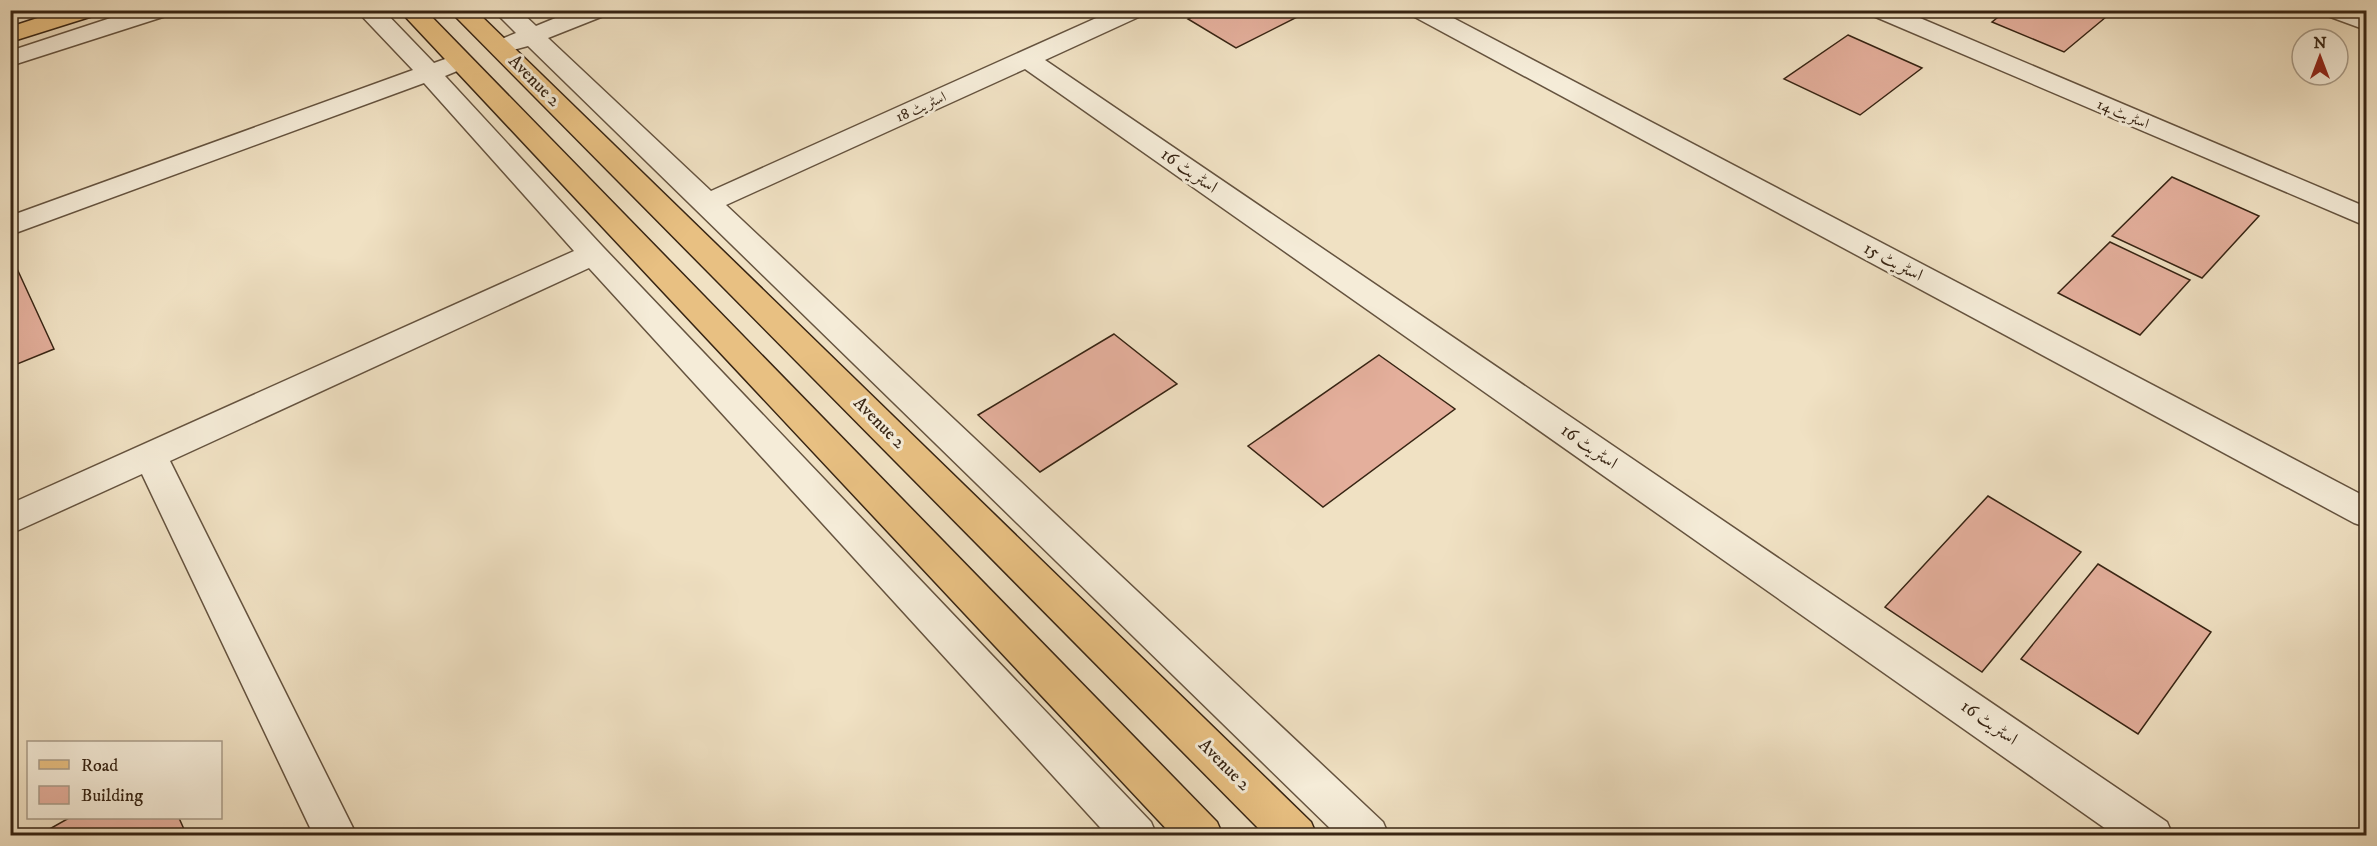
<svg xmlns="http://www.w3.org/2000/svg" width="2377" height="846" font-family="'IM FELL DW Pica',Amiri,serif">
<style>
.building{fill:#e4af9c;stroke:#372413;stroke-width:1.5}
.lines{fill:none;stroke-linecap:round;stroke-linejoin:round}
.minor-casing{stroke:#65533f;stroke-width:3}
.major-casing{stroke:#372413;stroke-width:3}
.minor{fill:#f5ecd8;fill-rule:evenodd}
.major{fill:#e8c082;fill-rule:evenodd}
.labels{text-anchor:middle;dominant-baseline:central;stroke-width:6;stroke-linejoin:round;paint-order:stroke}
.far-street-label{font-size:15px;fill:#372413;stroke:#f5ecd8}
.street-label{font-size:18px;fill:#372413;stroke:#f5ecd8}
</style>
<rect width="100%" height="100%" fill="#f0e1c3"/>
<filter id="stains"><feTurbulence type="fractalNoise" baseFrequency=".00333" numOctaves="4"/><feColorMatrix values="0 0 0 0 .2 0 0 0 0 .09 0 0 0 0 .02 0 0 0 .5 -.17"/></filter>
<radialGradient id="worn" r=".72"><stop offset=".6" stop-color="#630" stop-opacity="0"/><stop offset="1" stop-color="#630" stop-opacity=".3"/></radialGradient>
<g class="building">
<path d="M 1206,10 L 1311,10 L 1236,48 L 1188,19 Z"/>
<path d="M 2007,10 L 2108,10 L 2112,12 L 2064,52 L 1992,22 Z"/>
<path d="M 1848,35 L 1922,68 L 1860,115 L 1784,79 Z"/>
<path d="M 2172,177 L 2259,216 L 2202,278 L 2112,236 Z"/>
<path d="M 2110,242 L 2190,280 L 2140,335 L 2058,293 Z"/>
<path d="M 13,260 L 54,349 L 10,367 L 10,261 Z"/>
<path d="M 1114,334 L 1177,384 L 1040,472 L 978,415 Z"/>
<path d="M 1379,355 L 1455,409 L 1323,507 L 1248,446 Z"/>
<path d="M 1988,496 L 2081,552 L 1982,672 L 1885,607 Z"/>
<path d="M 2098,564 L 2211,632 L 2138,734 L 2021,659 Z"/>
<path d="M 69,818 L 179,818 L 187,836 L 37,836 Z"/>
</g>
<g class="lines">
<g class="minor-casing">
<g id="minor">
<path d="M 135,10 L 173,10 L 169,15 L 10,66 L 10,51 Z"/>
<path d="M 356,10 L 383,10 L 434,63 L 448,58 L 457,61 L 461,66 L 457,71 L 445,76 L 603,247 L 1151,822 L 1157,836 L 1108,836 L 589,268 L 170,461 L 357,836 L 314,836 L 142,474 L 10,534 L 10,504 L 574,251 L 424,83 L 10,235 L 10,216 L 413,70 Z"/>
<path d="M 493,10 L 519,10 L 536,26 L 575,10 L 610,10 L 606,15 L 548,38 L 711,191 L 1114,10 L 1147,10 L 1143,15 L 1045,60 L 2167,822 L 2173,836 L 2116,836 L 1025,69 L 726,205 L 1383,822 L 1389,836 L 1338,836 L 528,46 L 513,50 L 504,48 L 501,43 L 504,38 L 516,33 Z"/>
<path d="M 1407,10 L 1438,10 L 2366,497 L 2366,527 L 2354,523 L 1411,15 Z"/>
<path d="M 1867,10 L 1901,10 L 2366,207 L 2366,226 L 1871,15 Z"/>
<path d="M 2321,10 L 2356,10 L 2366,15 L 2366,30 L 2325,15 Z"/>
</g>
</g>
<g class="major-casing">
<g id="major">
<path d="M 62,10 L 100,10 L 96,15 L 10,42 L 10,27 Z"/>
<path d="M 399,10 L 425,10 L 1217,822 L 1223,836 L 1173,836 Z"/>
<path d="M 449,10 L 475,10 L 1311,822 L 1317,836 L 1266,836 Z"/>
</g>
</g>
<use href="#minor" class="minor"/>
<use href="#major" class="major"/>
</g>
<g class="labels">
<g class="far-street-label">
<text transform="translate(921 107) rotate(-24)">اسٹریٹ 18</text>
<text transform="translate(2123 114) rotate(23)">اسٹریٹ 14</text>
</g>
<g class="street-label">
<text transform="translate(534 81) rotate(45)">Avenue 2</text>
<text transform="translate(1189 171) rotate(35)">اسٹریٹ 16</text>
<text transform="translate(1893 262) rotate(28)">اسٹریٹ 15</text>
<text transform="translate(879 423) rotate(45)">Avenue 2</text>
<text transform="translate(1589 447) rotate(35)">اسٹریٹ 16</text>
<text transform="translate(1989 723) rotate(35)">اسٹریٹ 16</text>
<text transform="translate(1224 765) rotate(45)">Avenue 2</text>
</g>
</g>
<rect width="2377" height="846" fill="none" stroke="#f0e1c3" stroke-width="36"/>
<rect x="12" y="12" width="2353" height="822" fill="none" stroke="#372413" stroke-width="3"/>
<rect x="18" y="18" width="2341" height="810" fill="none" stroke="#372413" stroke-width="1.5"/>
<rect x="27" y="741" width="195" height="78" fill="#f5ecd8" stroke="#a99c89" stroke-width="1.5"/>
<rect x="39" y="760" width="30" height="9" fill="#e8c082" stroke="#a99c89" stroke-width="1.5"/>
<text x="81" y="771" font-size="18" fill="#372413">Road</text>
<rect x="39" y="786" width="30" height="18" fill="#e4af9c" stroke="#a99c89" stroke-width="1.5"/>
<text x="81" y="801" font-size="18" fill="#372413">Building</text>
<g transform="translate(2320 57)"><circle r="28" fill="#f5ecd8" stroke="#a99c89" stroke-width="1.5"/>
<path d="M0-4.5L10 22L0 15L-10 22Z" fill="#8f2418"/>
<text y="-9" font-size="16" font-weight="bold" text-anchor="middle" fill="#372413">N</text>
</g>
<rect width="100%" height="100%" filter="url(#stains)"/>
<rect width="100%" height="100%" fill="url(#worn)"/>
</svg>
